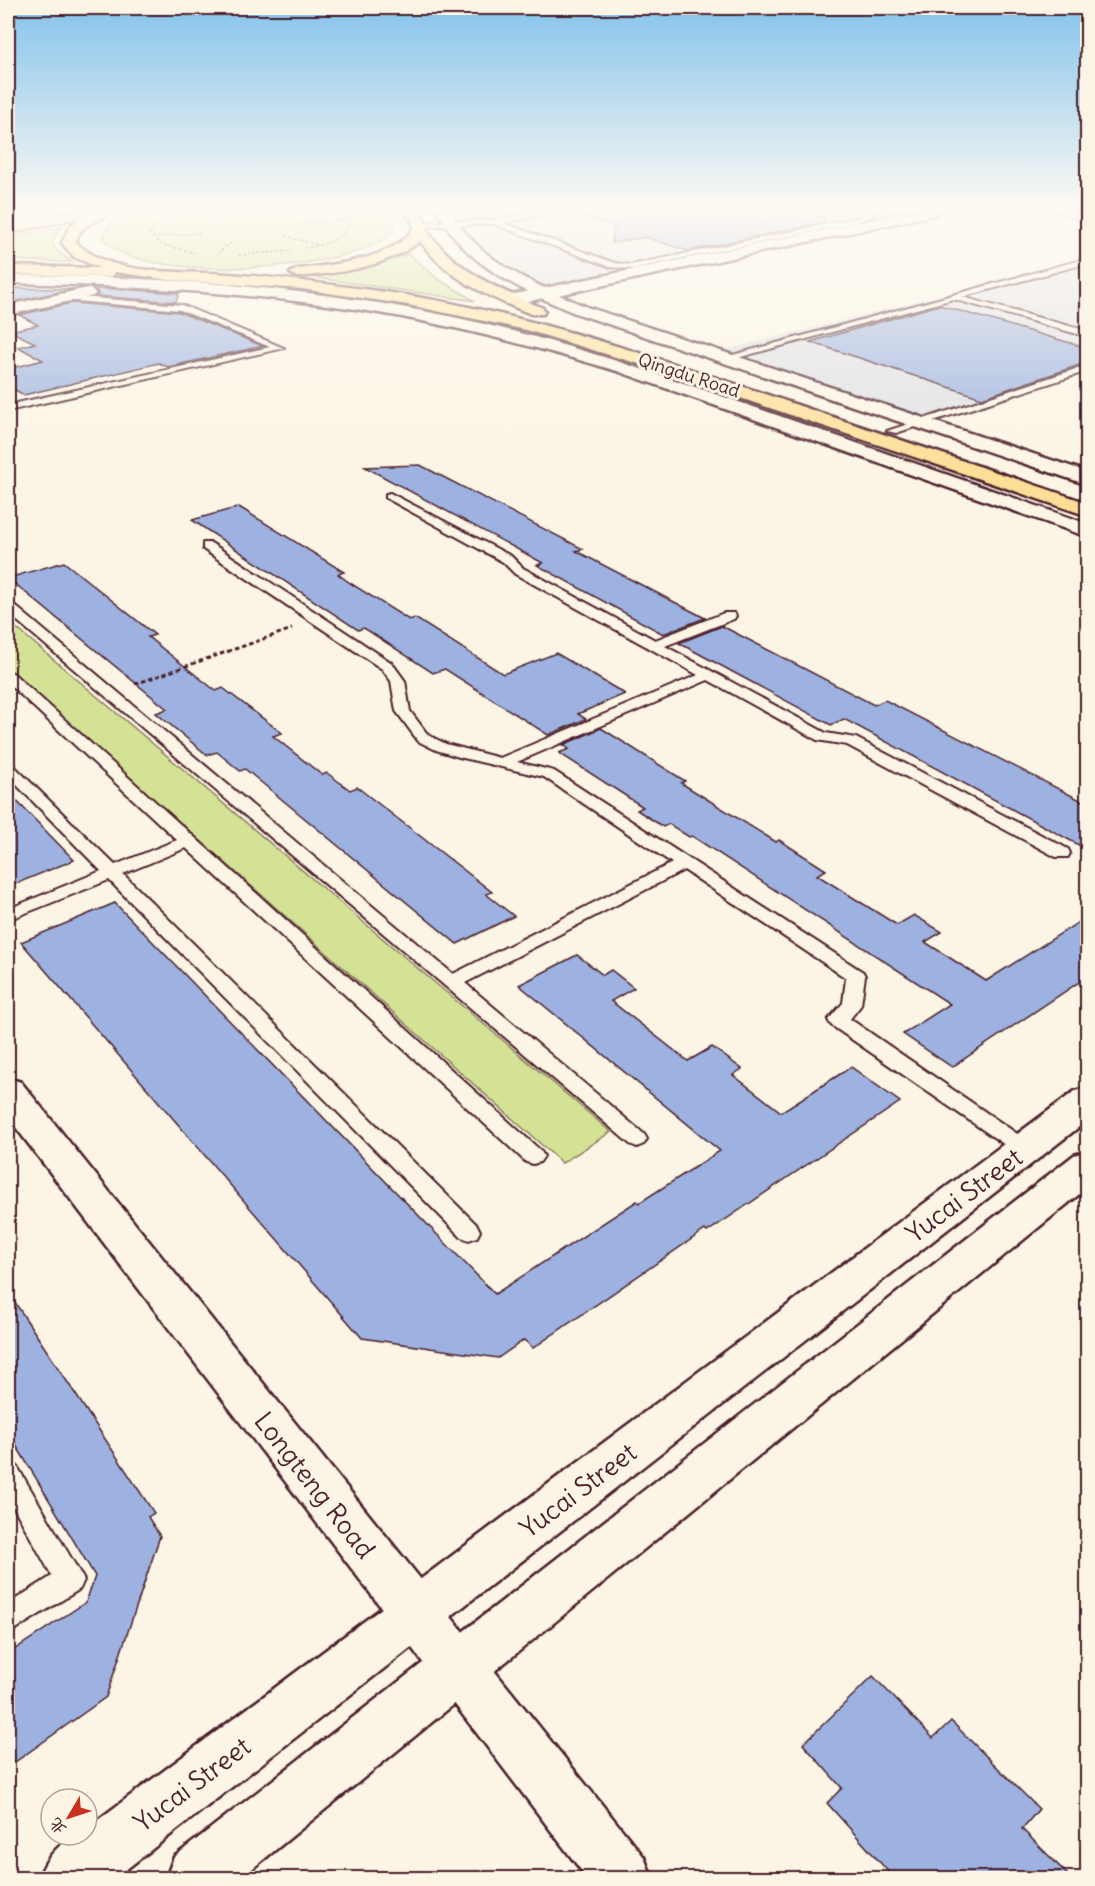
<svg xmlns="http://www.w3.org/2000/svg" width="1095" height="1886" font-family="Delius,'LXGW WenKai TC',sans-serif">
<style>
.built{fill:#e0e1e4}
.green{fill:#d4e295;stroke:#8f8060;stroke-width:1.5}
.building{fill:#9db2e0;stroke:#4a1f2b;stroke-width:1.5}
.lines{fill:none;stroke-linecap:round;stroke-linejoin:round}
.service-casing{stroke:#4a1f2b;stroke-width:4}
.minor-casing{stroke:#4a1f2b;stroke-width:5}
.tertiary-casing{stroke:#4a1f2b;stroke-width:5}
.trunk-casing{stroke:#4a1f2b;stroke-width:5}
.path-far1{stroke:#4a1f2b;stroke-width:1.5;stroke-dasharray:3 2;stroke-linecap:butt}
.path{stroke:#4a1f2b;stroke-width:3;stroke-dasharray:4.5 3;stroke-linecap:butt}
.service{fill:#fcf5e5;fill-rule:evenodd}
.minor{fill:#fcf5e5;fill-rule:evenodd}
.tertiary{fill:#fcf5e5;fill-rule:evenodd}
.trunk{fill:#fdde96;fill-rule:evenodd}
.labels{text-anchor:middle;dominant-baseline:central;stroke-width:6;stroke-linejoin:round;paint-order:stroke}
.far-street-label{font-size:18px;fill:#4a1f2b;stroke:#fcf5e5}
.near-street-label{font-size:26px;fill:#4a1f2b;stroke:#fcf5e5}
</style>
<rect width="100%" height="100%" fill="#fcf5e5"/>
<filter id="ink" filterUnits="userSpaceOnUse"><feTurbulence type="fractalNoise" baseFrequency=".0167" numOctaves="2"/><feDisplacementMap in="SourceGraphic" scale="12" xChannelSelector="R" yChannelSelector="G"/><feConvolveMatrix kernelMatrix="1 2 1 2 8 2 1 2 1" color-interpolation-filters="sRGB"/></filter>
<g filter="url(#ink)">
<g class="built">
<path d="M 450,211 L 911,211 L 542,287 L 465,234 Z"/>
<path d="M 1065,264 L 1087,270 L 1087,374 L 932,422 L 721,351 Z"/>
</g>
<g class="green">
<path d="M 140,211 L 383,211 L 393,219 L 395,228 C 372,274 122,285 104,237 C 107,221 126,216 140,211 Z"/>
<path d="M 63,227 C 43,244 55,251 72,262 L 8,260 L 8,237 Z"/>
<path d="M 409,254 L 438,279 L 475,301 L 311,277 L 356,269 Z"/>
<path d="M 8,621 L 611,1132 L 562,1163 L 8,669 Z"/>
</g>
<g class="building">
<path d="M 585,211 L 822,211 L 824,222 L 688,251 L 645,237 L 612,243 L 614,227 L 584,217 Z"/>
<path d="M 8,288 L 61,289 L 74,289 L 8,303 Z"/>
<path d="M 94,289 L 116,289 L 179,293 L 176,302 L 96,296 L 98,293 Z"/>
<path d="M 72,303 L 179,312 L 263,346 L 168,367 L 159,363 L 24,395 L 8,386 L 8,369 L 43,360 L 18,347 L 35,343 L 10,331 L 38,325 L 19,315 Z"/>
<path d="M 939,305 L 1088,348 L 1088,362 L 982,398 L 810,342 Z"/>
<path d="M 420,465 L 583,549 L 576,551 L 705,618 L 663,634 L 537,565 L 543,563 L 365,467 Z"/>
<path d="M 239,507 L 344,572 L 338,574 L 350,583 L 409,620 L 415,618 L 503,674 L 556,653 L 625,694 L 578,714 L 586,719 L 548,735 L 445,669 L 433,673 L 364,628 L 358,630 L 192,520 Z"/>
<path d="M 64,562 L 155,635 L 148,637 L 197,676 L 216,691 L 223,688 L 282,733 L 273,736 L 322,775 L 327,773 L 350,790 L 357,787 L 492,892 L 486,894 L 514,916 L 457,944 L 245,769 L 240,771 L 217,752 L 207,755 L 156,713 L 167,709 L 8,578 Z"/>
<path d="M 722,626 L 874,705 L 885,700 L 1088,804 L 1088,850 L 844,719 L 831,725 L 679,643 Z"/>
<path d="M 601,728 L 685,781 L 681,783 L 776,842 L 779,840 L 826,870 L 817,875 L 897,925 L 914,915 L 942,932 L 925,942 L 986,981 L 1088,916 L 1088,976 L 952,1067 L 903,1034 L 950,1004 L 692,836 L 689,837 L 669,824 L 663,827 L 637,810 L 643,807 L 559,753 L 569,749 L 563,745 Z"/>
<path d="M 8,792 L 74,860 L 8,887 Z"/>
<path d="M 115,903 L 495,1294 L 637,1201 L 639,1203 L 720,1151 L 519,985 L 577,955 L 603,975 L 611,970 L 634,988 L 611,1001 L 688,1061 L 712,1047 L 742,1069 L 733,1075 L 781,1112 L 851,1067 L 900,1102 L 707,1232 L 705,1230 L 533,1348 L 524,1340 L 498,1358 L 362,1338 L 21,942 Z"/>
<path d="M 8,1292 L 154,1513 L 148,1517 L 160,1536 L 106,1697 L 8,1767 L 8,1654 L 86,1602 L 95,1576 L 8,1432 Z"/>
<path d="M 873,1676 L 933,1738 L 951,1721 L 1039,1809 L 1022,1829 L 1071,1878 L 894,1878 L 827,1803 L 842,1788 L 803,1744 Z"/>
</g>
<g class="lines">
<g class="service-casing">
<g id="service">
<path d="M 543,211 L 559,211 L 503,223 L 615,263 L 631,265 L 856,218 L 870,211 L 879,211 L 858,222 L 631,269 L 611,267 L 493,224 L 421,227 L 417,225 L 421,223 L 494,220 Z"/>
<path d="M 1053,211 L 1065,211 L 1088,217 L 1088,221 Z"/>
<path d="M 1088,258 L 1088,263 L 962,297 L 1088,331 L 1088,337 L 953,299 L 726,361 L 718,359 Z"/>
<path d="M 67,296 L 182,305 L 284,348 L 8,411 L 8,405 L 270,347 L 180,310 L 64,300 L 63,298 Z"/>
<path d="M 1088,365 L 1088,371 L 896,433 L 887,431 Z"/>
<path d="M 390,493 L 511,556 L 523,568 L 655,640 L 724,613 L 734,613 L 736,616 L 734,619 L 665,646 L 826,733 L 856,738 L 1068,849 L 1070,853 L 1068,857 L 1056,857 L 847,745 L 817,740 L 708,680 L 517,762 L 554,771 L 863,972 L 865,976 L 861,1005 L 850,1019 L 1032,1144 L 1036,1149 L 1032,1154 L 1025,1157 L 1018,1154 L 831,1025 L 828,1020 L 843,1003 L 846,978 L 684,870 L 465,983 L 644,1134 L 647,1139 L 644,1144 L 637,1147 L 630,1144 L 8,613 L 8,603 L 13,604 L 453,974 L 672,863 L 544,777 L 459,757 L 436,750 L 418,741 L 396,711 L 391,681 L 382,669 L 203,549 L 203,543 L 211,543 L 392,663 L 405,681 L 410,711 L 428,735 L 446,744 L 500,758 L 698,675 L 515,574 L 503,562 L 386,498 L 386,494 Z"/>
<path d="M 8,672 L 13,673 L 540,1150 L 544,1156 L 540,1162 L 533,1164 L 526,1162 L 186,848 L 123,874 L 477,1225 L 480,1231 L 477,1237 L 469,1240 L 461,1237 L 109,880 L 8,920 L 8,909 L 101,871 L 8,776 L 8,764 L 13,765 L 115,865 L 177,840 L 8,683 Z"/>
<path d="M 8,1462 L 17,1466 L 84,1580 L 80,1589 L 8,1634 L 8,1604 L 52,1576 L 8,1497 Z"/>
</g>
</g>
<g class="minor-casing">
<g id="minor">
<path d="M 33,211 L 61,211 L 55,215 L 8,224 L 8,216 Z"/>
<path d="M 438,211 L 451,211 C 476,261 538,286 587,307 L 1088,472 L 1088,485 L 575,313 C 524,291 463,265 438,211 Z"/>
<path d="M 8,275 C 165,277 322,287 476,322 C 583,347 687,384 791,420 C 890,455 989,489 1088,524 L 1088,537 L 617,371 C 544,349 471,330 397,316 C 268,293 138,286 8,283 Z"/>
<path d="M 88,288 L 96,293 L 93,296 L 8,315 L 8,305 Z"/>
<path d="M 8,1078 L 21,1082 L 644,1857 L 652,1878 L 587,1878 L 8,1117 Z"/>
</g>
</g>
<g class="tertiary-casing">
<g id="tertiary">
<path d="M 914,211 L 940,211 L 934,215 L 511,305 L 503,300 L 511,295 Z"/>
<path d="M 1088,1087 L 1088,1120 L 115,1878 L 39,1878 C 45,1858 64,1835 87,1835 L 87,1828 L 1075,1091 Z"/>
<path d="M 1088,1151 L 1088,1187 L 241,1878 L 166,1878 L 174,1857 L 1074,1155 Z"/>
</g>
</g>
<g class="trunk-casing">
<g id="trunk">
<path d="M 76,211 L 114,211 C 101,222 80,221 76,242 C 110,278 182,270 228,274 C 279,277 333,285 385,292 C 514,310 639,352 762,393 C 870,430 979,466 1088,503 L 1088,516 L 649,367 L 526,330 L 408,305 L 302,289 L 169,280 L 115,272 L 113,276 L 108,277 L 8,274 L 8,266 L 100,268 L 74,257 L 62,243 L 69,228 L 80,218 L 8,233 L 8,225 Z"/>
<path d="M 403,211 C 418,211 422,213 428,227 L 426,230 C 456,271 497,289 543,308 L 545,311 L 543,314 L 531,314 C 489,297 447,279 420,241 C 386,268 338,273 297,277 L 290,273 L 297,269 C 332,265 395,260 414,227 L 411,219 Z"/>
</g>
</g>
<g class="path-far1">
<path d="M 194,211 L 160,222 L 150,234 L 160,244 L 195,253"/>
<path d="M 189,214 L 218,221"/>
<path d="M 267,216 L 273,211"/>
<path d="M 299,224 L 345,220"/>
<path d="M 285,236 L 318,245"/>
<path d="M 152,237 L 201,233"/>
<path d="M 304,248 C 321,245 342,242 349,224 L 342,217 L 327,211"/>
<path d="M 217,254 L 233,241"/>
<path d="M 238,255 L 291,251"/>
</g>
<path class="path" d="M 135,684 L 292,629"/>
<use href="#service" class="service"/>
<use href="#minor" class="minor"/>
<use href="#tertiary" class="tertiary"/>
<use href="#trunk" class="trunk"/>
</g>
</g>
<linearGradient id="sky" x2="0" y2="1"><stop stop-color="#84c3eb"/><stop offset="0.44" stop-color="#fefaf3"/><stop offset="1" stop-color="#fefaf3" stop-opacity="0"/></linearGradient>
<rect width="1095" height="475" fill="url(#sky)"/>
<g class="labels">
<g class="far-street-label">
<text transform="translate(689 375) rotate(18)">Qingdu Road</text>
</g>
<g class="near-street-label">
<text transform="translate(964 1195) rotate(-37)">Yucai Street</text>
<text transform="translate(315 1485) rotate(52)">Longteng Road</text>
<text transform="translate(578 1490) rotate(-37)">Yucai Street</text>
<text transform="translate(192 1784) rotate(-37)">Yucai Street</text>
</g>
</g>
<rect width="1095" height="1886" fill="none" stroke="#fcf5e5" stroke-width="30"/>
<rect x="15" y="15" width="1065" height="1856" fill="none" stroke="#4a1f2b" stroke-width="2" filter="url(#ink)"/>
<g transform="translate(69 1817) rotate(231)"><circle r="28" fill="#fcf5e5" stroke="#b59f9b" stroke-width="1.5"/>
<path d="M0-4.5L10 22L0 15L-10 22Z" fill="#c8321e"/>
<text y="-9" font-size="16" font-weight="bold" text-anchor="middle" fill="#4a1f2b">北</text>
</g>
</svg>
